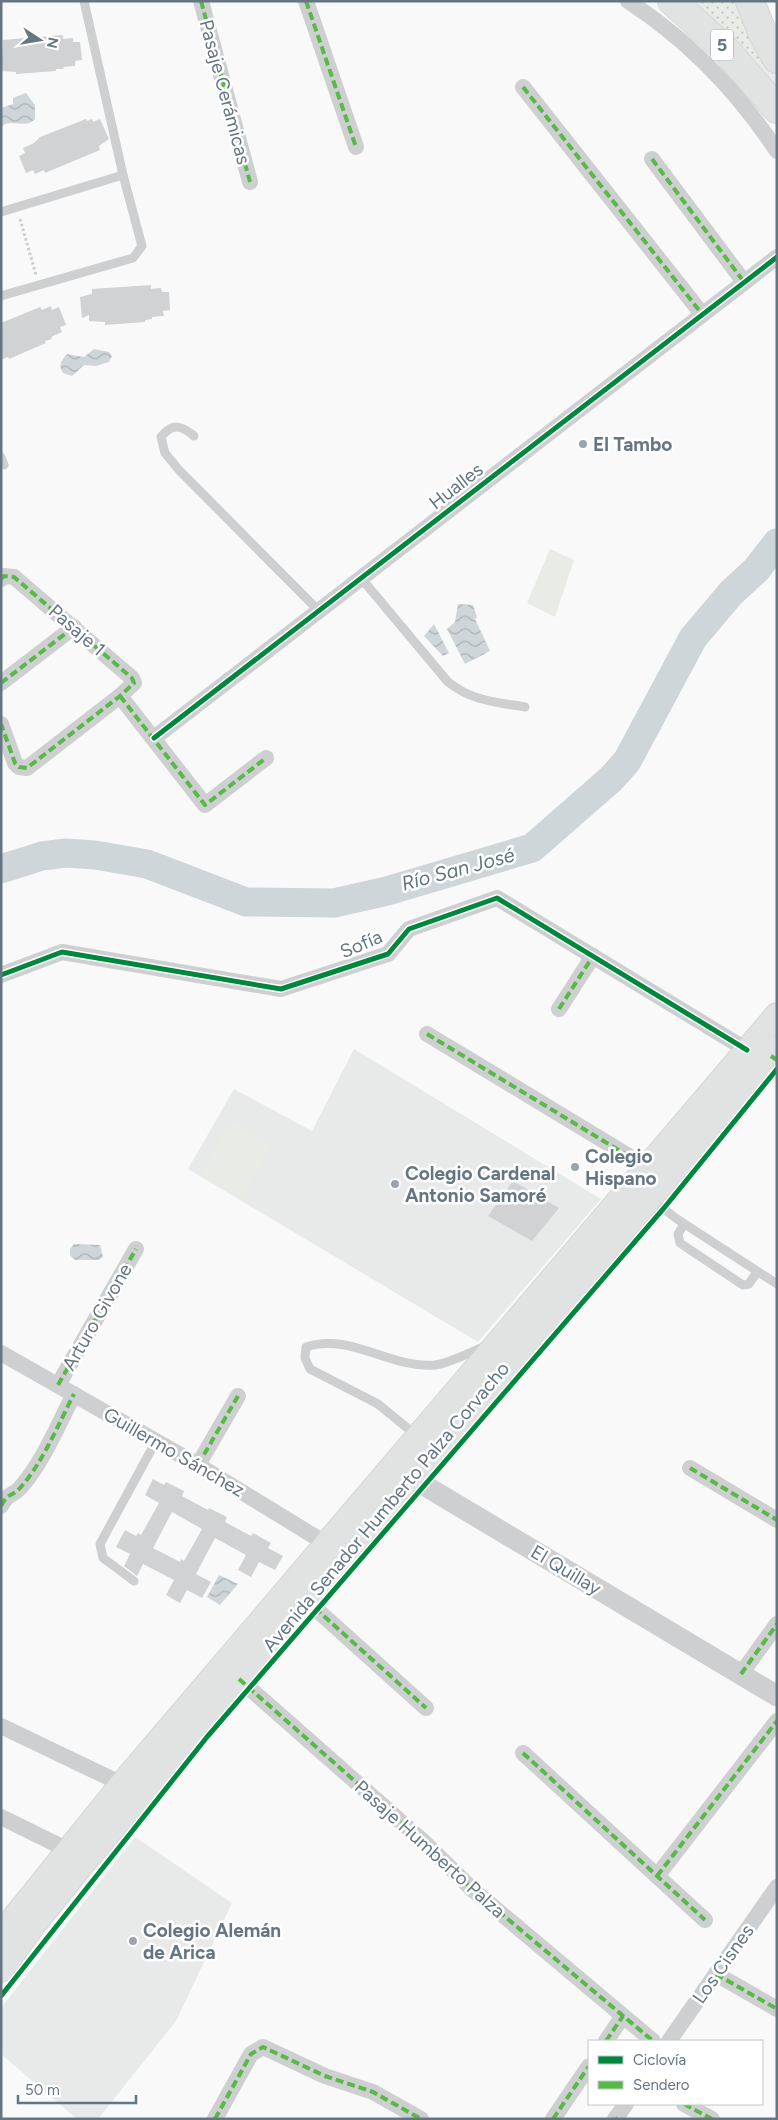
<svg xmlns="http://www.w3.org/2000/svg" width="778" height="2120" font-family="Figtree,sans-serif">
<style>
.built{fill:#e8e9e9}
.grass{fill:url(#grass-dots)}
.pitch{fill:#e8ebe6}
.water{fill:url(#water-waves)}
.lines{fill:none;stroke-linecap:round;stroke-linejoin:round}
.river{stroke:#ced6d9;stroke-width:29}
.building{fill:#d0d2d3;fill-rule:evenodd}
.secondary-casing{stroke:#d5d6d7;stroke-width:26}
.trunk-casing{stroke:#d5d6d6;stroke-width:30}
.path{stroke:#cbcccd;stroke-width:3;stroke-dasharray:2.5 2.5;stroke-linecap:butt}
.service{stroke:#cecfd0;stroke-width:9}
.minor{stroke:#cecfd0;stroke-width:16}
.tertiary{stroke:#cecfd0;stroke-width:21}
.secondary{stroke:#e1e2e2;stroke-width:24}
.trunk{stroke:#e1e2e2;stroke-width:28}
.quiet{stroke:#58b947;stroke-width:4;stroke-dasharray:8 4;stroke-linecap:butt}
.cycleway-casing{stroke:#fff;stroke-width:8}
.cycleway{stroke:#00873e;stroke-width:5}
.poi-dot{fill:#99a4ac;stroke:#fff;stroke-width:2}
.labels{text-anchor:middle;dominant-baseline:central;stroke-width:5;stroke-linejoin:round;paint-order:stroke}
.shield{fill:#fff;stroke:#939fa8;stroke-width:1}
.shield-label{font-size:18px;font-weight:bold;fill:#657683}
.street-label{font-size:19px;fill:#657683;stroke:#fff}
.poi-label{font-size:19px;font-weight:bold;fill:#657683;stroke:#fff;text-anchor:start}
.water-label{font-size:20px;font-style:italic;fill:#60757c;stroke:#fff}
</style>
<defs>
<pattern id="grass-dots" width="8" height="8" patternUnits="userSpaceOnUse" patternTransform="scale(1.25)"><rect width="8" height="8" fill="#e8ebe6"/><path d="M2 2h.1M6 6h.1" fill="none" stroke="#c0c3c0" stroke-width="1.8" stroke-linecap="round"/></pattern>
<pattern id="water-waves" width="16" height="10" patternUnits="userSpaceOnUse" patternTransform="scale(1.25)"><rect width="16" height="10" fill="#ced6d9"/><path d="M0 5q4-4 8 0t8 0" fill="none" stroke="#abb2b5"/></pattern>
</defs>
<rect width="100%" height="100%" fill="#f9f9f9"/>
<g class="built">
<path d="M 354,1049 L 601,1199 L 478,1342 L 188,1169 L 234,1089 L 312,1131 Z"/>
<path d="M 135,1837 L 232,1903 L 176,2021 L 98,2119 L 77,2119 L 1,2054 L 1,2008 Z"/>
</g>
<path class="grass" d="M 686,1 L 743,1 L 777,71 L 777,96 Z"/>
<g class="pitch">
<path d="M 550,549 L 574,560 L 555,617 L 527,603 Z"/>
<path d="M 232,1121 L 272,1145 L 241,1199 L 200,1176 Z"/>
</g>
<g class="water">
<path d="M 26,93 L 35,105 L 35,119 C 25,130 11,117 1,127 L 1,108 L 13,104 L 13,98 Z"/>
<path d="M 94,349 L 109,352 L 112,356 L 109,362 L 96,366 L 84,365 L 72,376 L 63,373 C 58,365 61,361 67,354 L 84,357 Z"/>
<path d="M 458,604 L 473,605 L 477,617 L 475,619 L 490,651 L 465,664 L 447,629 L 455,622 Z"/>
<path d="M 434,624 L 449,653 L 443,656 L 424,636 Z"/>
<path d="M 74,1244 L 100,1245 L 103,1257 L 99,1260 L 75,1260 L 70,1255 L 70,1249 Z"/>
<path d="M 219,1575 L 238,1584 L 220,1605 L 207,1597 Z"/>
</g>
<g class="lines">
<path class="river" d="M 1,869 L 42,856 L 66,853 L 95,855 L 147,864 L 246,902 L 334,903 L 387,891 L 532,848 L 611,779 L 627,761 L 693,638 L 731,593 L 756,570 L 777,543"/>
</g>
<g class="building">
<path d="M 63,35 L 63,39 L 73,38 L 73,42 L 80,42 L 82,60 L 75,61 L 75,66 L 63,67 L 64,69 L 56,69 L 56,71 L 16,74 L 16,72 L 1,71 L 3,40 Z"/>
<path d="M 86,119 L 87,121 L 92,119 L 93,122 L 100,119 L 109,139 L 99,146 L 100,150 L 45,173 L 44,170 L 35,174 L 33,170 L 26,173 L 19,156 L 25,153 L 23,148 L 34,143 L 40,137 Z"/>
<path d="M 151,285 L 151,289 L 161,288 L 162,292 L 169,292 L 170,310 L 163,311 L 164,316 L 152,317 L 152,319 L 145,320 L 145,322 L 105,325 L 105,322 L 89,321 L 89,315 L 82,318 L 80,297 L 92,294 L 92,289 Z"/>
<path d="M 51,306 L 52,310 L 59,307 L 66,325 L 60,327 L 62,332 L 51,337 L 52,339 L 45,341 L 46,343 L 9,359 L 8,357 L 1,360 L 1,323 L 40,307 L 42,310 Z"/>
<path d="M 513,1181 L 559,1208 L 532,1241 L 488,1216 Z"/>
<path d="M 153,1479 L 164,1485 L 166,1482 L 184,1491 L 182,1496 L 208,1510 L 209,1508 L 227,1517 L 225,1522 L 251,1536 L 253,1533 L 271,1543 L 268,1548 L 283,1556 L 275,1570 L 259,1562 L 251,1577 L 238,1570 L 246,1555 L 215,1538 L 196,1574 L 211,1582 L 202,1598 L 187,1590 L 180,1603 L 166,1595 L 174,1580 L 143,1564 L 137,1576 L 124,1566 L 130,1554 L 116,1547 L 125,1530 L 136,1536 L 138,1533 L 141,1535 L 159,1503 L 145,1495 ZM 172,1512 L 202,1529 L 184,1561 L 181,1559 L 180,1562 L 153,1548 Z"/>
</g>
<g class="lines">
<g class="secondary-casing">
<g id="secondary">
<path d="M 1,1934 L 122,1784 L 777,1015"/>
<path d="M 1,1970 L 35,1923 L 84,1862 L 777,1049"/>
</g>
</g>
<g class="trunk-casing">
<g id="trunk">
<path d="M 672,1 L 725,49 L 777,109"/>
<path d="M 750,1 L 763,34 L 777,59"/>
</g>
</g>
<path class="path" d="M 20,219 L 36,275"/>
<g class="service">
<path d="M 1,212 L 123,175 L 84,1"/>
<path d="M 1,296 L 133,258 L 142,246 L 123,175"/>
<path d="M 194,436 C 181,425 172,423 161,437 L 165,453 L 179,470 L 319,611"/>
<path d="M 1,457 L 4,465"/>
<path d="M 361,578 L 448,682 C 472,701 495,702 525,707"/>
<path d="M 651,1199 L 677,1219 L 777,1284"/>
<path d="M 684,1224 L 678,1234 L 680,1243 L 743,1285 L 749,1284 L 757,1272"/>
<path d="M 417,1436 L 378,1404 L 310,1369 L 305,1358 L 306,1347 C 349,1332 391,1369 435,1365 C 451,1363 470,1352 486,1346"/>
<path d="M 134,1581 L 103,1558 L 100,1544 L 156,1441"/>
</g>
<g class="minor">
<path d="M 201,1 L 250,182"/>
<path d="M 306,1 L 356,147"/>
<path d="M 628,1 C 688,40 738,92 777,151"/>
<path d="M 523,87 L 702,314"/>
<path d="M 652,159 L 744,282"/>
<path d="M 1,579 L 4,576 L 14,577 L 132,678 L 134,683 L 120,696 L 27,768 L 19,767 L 15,763 L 1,724"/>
<path d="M 1,683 L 74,627"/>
<path d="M 120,696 L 205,805 L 266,758"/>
<path d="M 154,738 L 777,257"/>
<path d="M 1,975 L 62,952 L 281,989 L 388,954 L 409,929 L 497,898 L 747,1050"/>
<path d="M 559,1009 L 593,956"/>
<path d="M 427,1034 L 647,1167"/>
<path d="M 1,1353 L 198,1465 L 335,1549"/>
<path d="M 58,1385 L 136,1249"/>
<path d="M 198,1465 L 238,1396"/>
<path d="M 690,1468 L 777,1520"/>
<path d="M 1,1506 C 8,1492 12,1497 20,1488 C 42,1464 59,1423 74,1394"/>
<path d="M 306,1600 L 426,1708"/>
<path d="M 741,1674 L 777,1624"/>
<path d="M 239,1679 L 424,1842 L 472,1889 L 653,2041"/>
<path d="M 1,1726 L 122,1784"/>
<path d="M 523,1753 L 705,1920"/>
<path d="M 1,1817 L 68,1850"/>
<path d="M 657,1876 L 777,1721"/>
<path d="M 716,1974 L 777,2009"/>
<path d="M 606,2041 L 623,2016"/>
<path d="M 669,2041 L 777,1887"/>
<path d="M 684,2104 L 712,2119"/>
<path d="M 215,2119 L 251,2054 L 263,2047 L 325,2076 L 373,2092 L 421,2119"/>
<path d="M 553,2119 L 589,2066"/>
<path d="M 615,2119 L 626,2104"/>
</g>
<path class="tertiary" d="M 397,1469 L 777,1696"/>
<use href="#secondary" class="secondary"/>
<use href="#trunk" class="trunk"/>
<g class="quiet">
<path d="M 201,1 L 250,182"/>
<path d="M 306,1 L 356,147"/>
<path d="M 523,87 L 702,314"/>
<path d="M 652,159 L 744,282"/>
<path d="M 1,579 L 4,576 L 14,577 L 132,678 L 134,683 L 120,696 L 27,768 L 19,767 L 15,763 L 1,724"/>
<path d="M 1,683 L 74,627"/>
<path d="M 120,696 L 205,805 L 266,758"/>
<path d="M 559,1009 L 593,956"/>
<path d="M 427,1034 L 630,1157"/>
<path d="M 771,1056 L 777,1060"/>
<path d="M 58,1385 L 136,1249"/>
<path d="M 198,1465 L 238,1396"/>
<path d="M 690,1468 L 777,1520"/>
<path d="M 1,1506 C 8,1492 12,1497 20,1488 C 42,1464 59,1423 74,1394"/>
<path d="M 306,1600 L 426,1708"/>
<path d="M 741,1674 L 777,1624"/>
<path d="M 239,1679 L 424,1842 L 472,1889 L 653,2041"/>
<path d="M 523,1753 L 705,1920"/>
<path d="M 657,1876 L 777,1721"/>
<path d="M 716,1974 L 777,2009"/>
<path d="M 606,2041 L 623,2016"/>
<path d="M 684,2104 L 712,2119"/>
<path d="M 615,2118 L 616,2119"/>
<path d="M 215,2119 L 251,2054 L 263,2047 L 325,2076 L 373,2092 L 421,2119"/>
<path d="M 553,2119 L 589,2066"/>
</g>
<g class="cycleway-casing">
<g id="cycleway">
<path d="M 154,738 L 777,257"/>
<path d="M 1,975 L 62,952 L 281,989 L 388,954 L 409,929 L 497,898 L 747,1050"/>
<path d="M 1,1996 L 207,1737 L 664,1208 L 777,1069"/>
</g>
</g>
<use href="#cycleway" class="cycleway"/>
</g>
<g class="poi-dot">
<circle cx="583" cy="444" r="5"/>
<circle cx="575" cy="1167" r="5"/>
<circle cx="395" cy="1184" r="5"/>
<circle cx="133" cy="1941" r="5"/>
</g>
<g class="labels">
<rect class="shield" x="711" y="29.5" width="22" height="31" rx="4"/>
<g class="shield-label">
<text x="722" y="45">5</text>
</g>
<g class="street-label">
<text transform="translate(225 92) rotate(75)">Pasaje Cerámicas</text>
<text transform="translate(456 486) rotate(-38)">Hualles</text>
<text transform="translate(77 630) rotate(41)">Pasaje 1</text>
<text transform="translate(361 944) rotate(-23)">Sofía</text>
<text transform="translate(97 1317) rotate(-60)">Arturo Givone</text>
<text transform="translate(174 1452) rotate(30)">Guillermo Sánchez</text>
<text transform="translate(386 1507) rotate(-50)">Avenida Senador Humberto Palza Corvacho</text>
<text transform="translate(566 1570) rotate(31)">El Quillay</text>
<text transform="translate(430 1849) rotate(42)">Pasaje Humberto Palza</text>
<text transform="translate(723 1964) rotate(-55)">Los Cisnes</text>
</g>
<g class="poi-label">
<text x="593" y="444">El Tambo</text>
<text x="585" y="1156">Colegio<tspan x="585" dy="22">Hispano</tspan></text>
<text x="405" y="1173">Colegio Cardenal<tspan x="405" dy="22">Antonio Samoré</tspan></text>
<text x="143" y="1930">Colegio Alemán<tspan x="143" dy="22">de Arica</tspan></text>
</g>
<g class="water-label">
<text transform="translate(458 869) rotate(-15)">Río San José</text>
</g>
</g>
<rect width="778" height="2120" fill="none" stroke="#657683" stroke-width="5"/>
<rect x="588" y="2040" width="175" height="65" fill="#ffffff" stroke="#c1c8cd"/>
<rect x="598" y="2056" width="25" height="8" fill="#00873e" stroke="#c1c8cd"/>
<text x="633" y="2065" font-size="15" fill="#657683">Ciclovía</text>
<rect x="598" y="2081" width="25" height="8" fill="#58b947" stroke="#c1c8cd"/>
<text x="633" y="2090" font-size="15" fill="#657683">Sendero</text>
<g transform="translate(40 40) rotate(102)" stroke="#ffffff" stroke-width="4" paint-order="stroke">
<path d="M0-4L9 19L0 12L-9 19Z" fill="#657683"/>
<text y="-8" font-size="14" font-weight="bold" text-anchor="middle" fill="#657683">N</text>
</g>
<path d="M18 2095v8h118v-8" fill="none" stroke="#657683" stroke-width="2.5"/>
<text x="25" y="2095" font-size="15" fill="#657683" stroke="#ffffff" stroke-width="4" paint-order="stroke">50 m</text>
</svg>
